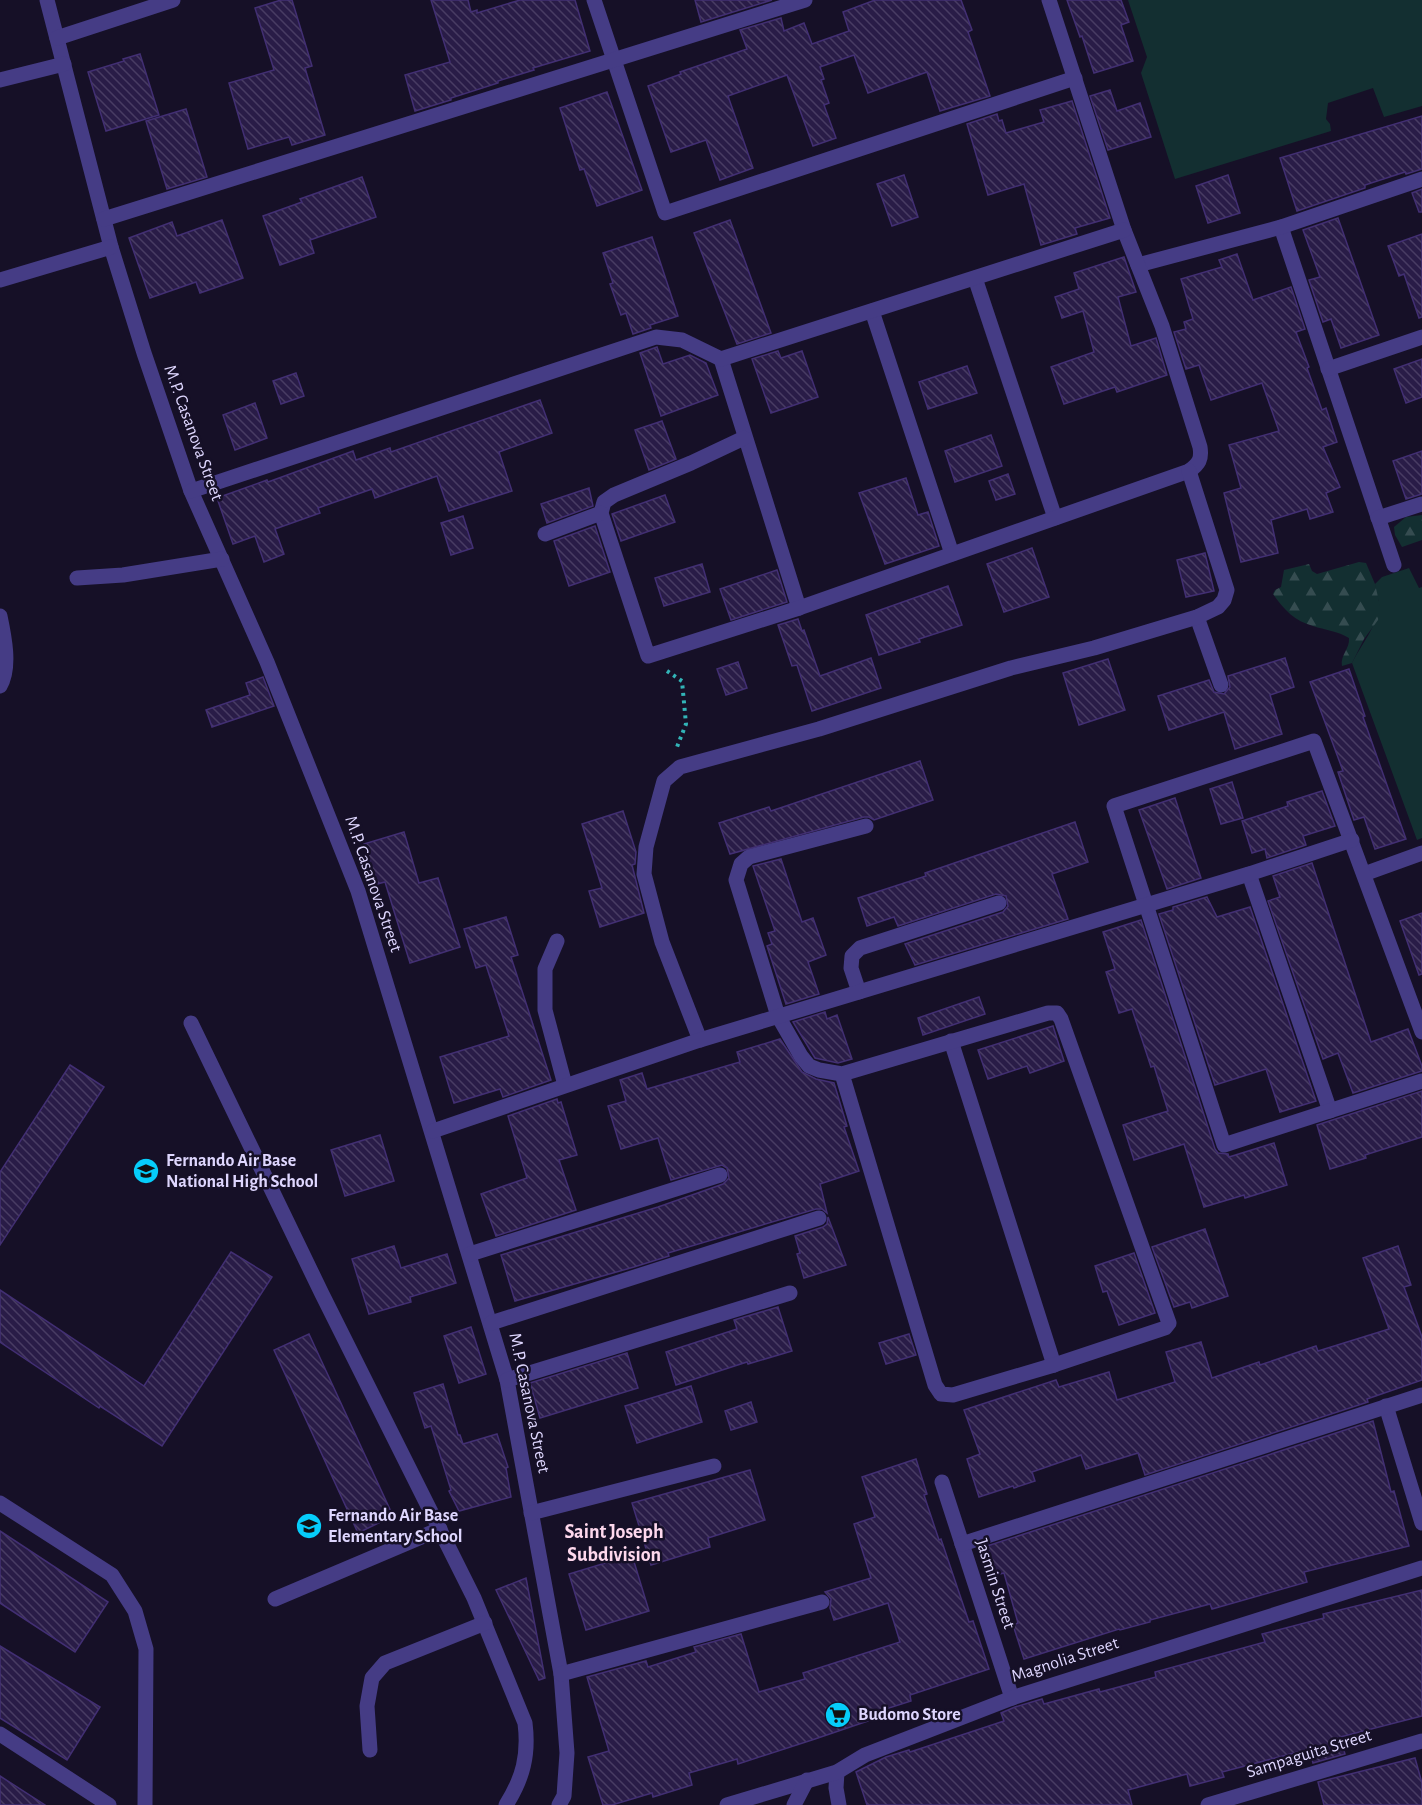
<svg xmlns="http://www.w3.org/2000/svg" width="1422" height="1805" font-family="'Alegreya Sans',sans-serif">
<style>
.grass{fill:#132f31}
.forest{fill:url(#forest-firs)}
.building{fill:url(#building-back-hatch);stroke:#422f73;stroke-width:1.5}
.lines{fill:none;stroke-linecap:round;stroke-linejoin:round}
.path{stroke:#32b4b7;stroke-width:4;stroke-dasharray:3 4.5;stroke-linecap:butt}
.minor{stroke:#453c85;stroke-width:15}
.labels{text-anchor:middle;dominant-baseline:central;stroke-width:5;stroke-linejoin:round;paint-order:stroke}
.street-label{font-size:18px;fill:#ded6fe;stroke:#161027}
.poi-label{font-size:18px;font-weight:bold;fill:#ded6fe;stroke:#161027;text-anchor:start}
.neighbourhood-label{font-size:20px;font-weight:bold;fill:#fed8ed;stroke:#161027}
</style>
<defs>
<pattern id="forest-firs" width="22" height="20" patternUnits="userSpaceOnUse" patternTransform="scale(1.5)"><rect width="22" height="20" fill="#132f31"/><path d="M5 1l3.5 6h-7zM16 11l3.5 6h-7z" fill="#354c50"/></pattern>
<pattern id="building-back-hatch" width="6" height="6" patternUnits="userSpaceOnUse" patternTransform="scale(1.5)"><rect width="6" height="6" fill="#291c47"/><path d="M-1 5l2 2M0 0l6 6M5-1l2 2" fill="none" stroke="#483c63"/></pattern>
</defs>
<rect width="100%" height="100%" fill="#161027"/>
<g class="grass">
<path d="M 1128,0 L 1422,0 L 1422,106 L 1384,117 L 1373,88 L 1328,103 L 1326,119 L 1330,124 L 1331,131 L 1175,179 L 1141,73 L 1147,57 Z"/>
<path d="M 1409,568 L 1419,588 L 1422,587 L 1422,838 L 1417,840 L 1352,663 C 1360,647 1378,624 1379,607 C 1380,601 1375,592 1375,584 L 1382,577 Z"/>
</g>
<g class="forest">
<path d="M 1422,515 L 1422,540 L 1402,547 L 1395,535 L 1394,527 L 1406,517 Z"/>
<path d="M 1359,562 L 1366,563 L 1375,584 L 1380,606 L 1378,620 L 1364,639 L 1352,663 L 1342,666 C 1340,655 1350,649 1349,638 C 1338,631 1325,630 1313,626 C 1295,621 1284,610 1273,594 L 1275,590 L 1281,587 L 1284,570 L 1309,564 L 1312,571 L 1317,574 Z"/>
</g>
<g class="building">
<path d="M 281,0 L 292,0 L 312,66 L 305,68 L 325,135 L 292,145 L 289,137 L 248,149 L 229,83 L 274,70 L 255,8 Z"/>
<path d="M 431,0 L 468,0 L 471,12 L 477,10 L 477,13 L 520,0 L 575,0 L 590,51 L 533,68 L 534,70 L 498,81 L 498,83 L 451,98 L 451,100 L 415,111 L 405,75 L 450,62 Z"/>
<path d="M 695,0 L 772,0 L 701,22 Z"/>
<path d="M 875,0 L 961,0 L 972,30 L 968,32 L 990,96 L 940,111 L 927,72 L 868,93 L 854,55 L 820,67 L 824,79 L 821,80 L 829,103 L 824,105 L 836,138 L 813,146 L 787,75 L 728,96 L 753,168 L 720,180 L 706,140 L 671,152 L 648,86 L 681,74 L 680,72 L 747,49 L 740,30 L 781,18 L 784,31 L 804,23 L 812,44 L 849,31 L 843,12 Z"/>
<path d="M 1067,0 L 1121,0 L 1129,22 L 1121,25 L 1133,61 L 1094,73 L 1082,36 L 1080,37 Z"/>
<path d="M 140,54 L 159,115 L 106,131 L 88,72 L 124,61 L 123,59 Z"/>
<path d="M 1110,90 L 1117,111 L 1140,103 L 1151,137 L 1108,150 L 1090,96 Z"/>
<path d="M 607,92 L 642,190 L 597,206 L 584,169 L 580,170 L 560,108 Z"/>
<path d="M 1072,101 L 1110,218 L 1075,228 L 1077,234 L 1041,245 L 1024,184 L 988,195 L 967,124 L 997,114 L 999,121 L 1002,120 L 1006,133 L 1044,122 L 1040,110 Z"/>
<path d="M 186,109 L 207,177 L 167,189 L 146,121 Z"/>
<path d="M 1422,116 L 1422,169 L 1406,174 L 1405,172 L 1365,185 L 1365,188 L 1297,211 L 1280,158 Z"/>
<path d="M 904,175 L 918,217 L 892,226 L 877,184 Z"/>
<path d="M 1228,175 L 1240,213 L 1208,223 L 1196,186 Z"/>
<path d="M 362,177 L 376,217 L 310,240 L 314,253 L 280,265 L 263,216 L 302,202 L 300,199 Z"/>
<path d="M 1422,189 L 1422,212 L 1419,212 L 1412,193 Z"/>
<path d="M 1338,218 L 1379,335 L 1341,348 L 1331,319 L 1323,322 L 1309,280 L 1320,277 L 1303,230 Z"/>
<path d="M 222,220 L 243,278 L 200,293 L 196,282 L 150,298 L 129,238 L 172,222 L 177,236 Z"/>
<path d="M 730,220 L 771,333 L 737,344 L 694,233 Z"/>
<path d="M 1422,234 L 1422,317 L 1419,318 L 1404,274 L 1399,276 L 1388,246 Z"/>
<path d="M 652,237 L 678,316 L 650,325 L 651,328 L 633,334 L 626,313 L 621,315 L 610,284 L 613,283 L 603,253 Z"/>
<path d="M 1237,254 L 1253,300 L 1291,287 L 1305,329 L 1296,332 L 1309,367 L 1307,368 L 1322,410 L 1326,408 L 1337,442 L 1323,447 L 1340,487 L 1326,493 L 1333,512 L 1310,519 L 1307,509 L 1271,520 L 1278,553 L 1241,562 L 1224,493 L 1241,488 L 1229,445 L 1279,431 L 1262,383 L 1211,400 L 1199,365 L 1186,369 L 1174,332 L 1186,329 L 1184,322 L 1193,319 L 1181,279 L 1222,267 L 1219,260 Z"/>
<path d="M 1124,257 L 1136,292 L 1118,297 L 1131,346 L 1156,338 L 1167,375 L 1117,392 L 1115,387 L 1064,404 L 1051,367 L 1094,352 L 1083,311 L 1062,318 L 1055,297 L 1079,289 L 1074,273 Z"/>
<path d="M 657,347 L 663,364 L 690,355 L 706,363 L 718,395 L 661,416 L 640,353 Z"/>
<path d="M 778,351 L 781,358 L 802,351 L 818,397 L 771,413 L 752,359 Z"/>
<path d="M 1422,359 L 1422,397 L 1406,403 L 1394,369 Z"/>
<path d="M 967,366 L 977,393 L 928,409 L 919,382 Z"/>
<path d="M 296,373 L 304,396 L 281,404 L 273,381 Z"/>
<path d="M 540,400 L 552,433 L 499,452 L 512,491 L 449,511 L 437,476 L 375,498 L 372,489 L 318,508 L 320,513 L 275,529 L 284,554 L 264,562 L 255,536 L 233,544 L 217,498 L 267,480 L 268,482 L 353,451 L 356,460 L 390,448 L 391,452 Z"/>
<path d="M 255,403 L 267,438 L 235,450 L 223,415 Z"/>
<path d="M 662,421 L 676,459 L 649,470 L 635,430 Z"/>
<path d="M 991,435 L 1002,466 L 955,482 L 945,451 Z"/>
<path d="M 1422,451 L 1422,494 L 1406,499 L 1393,461 Z"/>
<path d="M 1008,474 L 1015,494 L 996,500 L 989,481 Z"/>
<path d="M 906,478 L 918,515 L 928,512 L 939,546 L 885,564 L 859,493 Z"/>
<path d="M 589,488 L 593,506 L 547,523 L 541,504 Z"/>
<path d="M 665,495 L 675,522 L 621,541 L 612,514 Z"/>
<path d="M 463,516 L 473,548 L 451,555 L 441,523 Z"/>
<path d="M 595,526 L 610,572 L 569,586 L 554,541 Z"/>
<path d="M 1032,548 L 1049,597 L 1004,612 L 987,564 Z"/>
<path d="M 1205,553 L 1214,591 L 1186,597 L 1177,560 Z"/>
<path d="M 702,564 L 710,592 L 664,606 L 655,578 Z"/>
<path d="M 777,570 L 787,602 L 731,620 L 720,589 Z"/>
<path d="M 948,586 L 962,625 L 919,639 L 920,642 L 879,655 L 866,615 Z"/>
<path d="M 798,619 L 802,631 L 804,630 L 820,676 L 871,658 L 881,688 L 812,711 L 797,665 L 792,666 L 778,625 Z"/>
<path d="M 1285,658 L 1294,687 L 1270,695 L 1282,734 L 1235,749 L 1224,712 L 1169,730 L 1158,696 L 1209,680 L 1214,692 L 1224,694 L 1230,687 L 1228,676 Z"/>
<path d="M 1108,659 L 1125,710 L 1079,725 L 1063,673 Z"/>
<path d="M 738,662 L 747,688 L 726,695 L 717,669 Z"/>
<path d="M 1349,669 L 1365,716 L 1363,717 L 1406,839 L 1375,849 L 1364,817 L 1354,820 L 1338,772 L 1343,771 L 1310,682 Z"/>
<path d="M 263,677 L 274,706 L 212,727 L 206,710 L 250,695 L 246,683 Z"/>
<path d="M 920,761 L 933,800 L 874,820 L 869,817 L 864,817 L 730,854 L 719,823 L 769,807 L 771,811 Z"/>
<path d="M 1232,782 L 1243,818 L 1221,824 L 1210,789 Z"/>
<path d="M 1322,791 L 1335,826 L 1303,836 L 1306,845 L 1267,858 L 1265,849 L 1252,853 L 1242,821 L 1288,806 L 1287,802 Z"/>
<path d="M 1175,798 L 1201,878 L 1167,889 L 1139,810 Z"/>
<path d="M 623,811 L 636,852 L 635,864 L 632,865 L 644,913 L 600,927 L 589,891 L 602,888 L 582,824 Z"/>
<path d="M 1075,822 L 1088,862 L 1052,874 L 1068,919 L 915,965 L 905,944 L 1003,912 L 1008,906 L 1006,896 L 996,894 L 898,926 L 894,917 L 867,926 L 858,898 L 926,876 L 925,873 Z"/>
<path d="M 404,832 L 419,883 L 438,878 L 460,947 L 410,963 L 385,882 L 377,884 L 364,844 Z"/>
<path d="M 781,859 L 802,922 L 813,918 L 826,955 L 808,962 L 819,994 L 786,1004 L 767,946 L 772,944 L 768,933 L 775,931 L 753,866 Z"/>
<path d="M 1312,863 L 1371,1042 L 1408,1029 L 1422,1066 L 1422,1071 L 1353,1093 L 1338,1053 L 1323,1059 L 1268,901 L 1280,897 L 1273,876 Z"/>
<path d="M 1207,897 L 1217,917 L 1250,907 L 1316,1101 L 1280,1112 L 1266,1069 L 1215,1085 L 1159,914 L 1173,910 L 1173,907 Z"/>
<path d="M 1422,913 L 1422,974 L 1419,975 L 1400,921 Z"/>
<path d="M 506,917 L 518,955 L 511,957 L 551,1080 L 503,1097 L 500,1089 L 454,1103 L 440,1057 L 509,1036 L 486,965 L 476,968 L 464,929 Z"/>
<path d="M 1141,920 L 1215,1149 L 1218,1153 L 1228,1154 L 1229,1157 L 1274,1143 L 1287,1185 L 1245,1198 L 1244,1195 L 1204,1207 L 1184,1144 L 1134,1160 L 1123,1125 L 1168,1111 L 1154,1066 L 1151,1067 L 1132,1009 L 1119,1013 L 1106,972 L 1115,969 L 1103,932 Z"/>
<path d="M 979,997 L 985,1014 L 923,1035 L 918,1018 Z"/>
<path d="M 825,1012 L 827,1019 L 837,1015 L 852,1059 L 838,1063 L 815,1058 L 793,1022 Z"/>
<path d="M 1053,1026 L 1064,1061 L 1030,1073 L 1027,1066 L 988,1079 L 978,1050 Z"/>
<path d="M 780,1039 L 802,1072 L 816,1079 L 834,1083 L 847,1126 L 844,1127 L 859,1171 L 820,1184 L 827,1213 L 822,1209 L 816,1209 L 668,1253 L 669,1256 L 634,1267 L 515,1301 L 501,1255 L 658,1207 L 723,1184 L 729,1178 L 727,1168 L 722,1165 L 671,1180 L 658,1138 L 621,1149 L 608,1106 L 626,1101 L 620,1080 L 642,1073 L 647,1089 L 740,1062 L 737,1052 Z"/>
<path d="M 70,1065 L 104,1087 L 0,1245 L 0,1172 Z"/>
<path d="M 1422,1091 L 1422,1137 L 1365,1155 L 1366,1158 L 1330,1169 L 1317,1125 Z"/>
<path d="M 557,1099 L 558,1103 L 561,1102 L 577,1155 L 559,1160 L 576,1210 L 496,1236 L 481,1194 L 527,1178 L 508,1116 Z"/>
<path d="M 380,1135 L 394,1181 L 345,1196 L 331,1150 Z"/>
<path d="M 828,1217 L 846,1265 L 804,1278 L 797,1254 L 800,1253 L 795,1236 L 823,1227 L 827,1224 Z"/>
<path d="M 1205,1229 L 1228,1296 L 1192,1308 L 1190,1302 L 1174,1307 L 1152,1247 Z"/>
<path d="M 394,1246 L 401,1268 L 447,1254 L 456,1283 L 410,1297 L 411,1302 L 369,1314 L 352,1259 Z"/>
<path d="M 1398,1246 L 1411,1285 L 1404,1287 L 1422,1337 L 1422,1380 L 1367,1399 L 1368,1402 L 1145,1475 L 1138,1453 L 1086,1469 L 1081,1455 L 1032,1472 L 1035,1481 L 1014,1488 L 1013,1486 L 979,1497 L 967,1459 L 980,1454 L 964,1410 L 1056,1380 L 1059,1387 L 1109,1372 L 1117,1400 L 1175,1382 L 1166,1352 L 1201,1342 L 1212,1378 L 1259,1362 L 1260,1365 L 1316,1346 L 1318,1351 L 1389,1329 L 1363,1258 Z"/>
<path d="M 231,1252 L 272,1277 L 162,1446 L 100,1406 L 99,1408 L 0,1342 L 0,1290 L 144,1386 Z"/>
<path d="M 1134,1253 L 1155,1313 L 1119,1325 L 1107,1291 L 1103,1292 L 1095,1266 Z"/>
<path d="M 778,1307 L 792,1351 L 748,1364 L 747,1362 L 676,1385 L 666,1352 L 737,1329 L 734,1320 Z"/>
<path d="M 471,1327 L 486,1374 L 459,1383 L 444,1336 Z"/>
<path d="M 309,1334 L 393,1516 L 358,1533 L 274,1350 Z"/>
<path d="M 909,1334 L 916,1355 L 886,1364 L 879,1343 Z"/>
<path d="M 627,1353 L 638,1388 L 540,1418 L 530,1383 Z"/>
<path d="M 443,1384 L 458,1435 L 460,1435 L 463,1444 L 497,1434 L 508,1467 L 506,1468 L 511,1497 L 459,1511 L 449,1491 L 451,1490 L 431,1426 L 425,1428 L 414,1393 Z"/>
<path d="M 691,1386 L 702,1422 L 637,1443 L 625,1406 Z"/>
<path d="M 751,1402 L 757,1422 L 731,1430 L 725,1411 Z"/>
<path d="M 1373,1421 L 1391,1492 L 1394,1491 L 1409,1546 L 1304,1572 L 1307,1582 L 1212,1609 L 1210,1604 L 1150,1620 L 1150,1622 L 1120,1630 L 1119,1629 L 1024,1659 L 1013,1625 L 1018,1623 L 1004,1573 L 996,1575 L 987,1546 Z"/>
<path d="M 916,1459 L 927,1494 L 924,1495 L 939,1540 L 941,1539 L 969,1622 L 973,1621 L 989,1669 L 910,1695 L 911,1701 L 867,1715 L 868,1721 L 815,1739 L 738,1764 L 737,1759 L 689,1773 L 692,1785 L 653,1797 L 652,1793 L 612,1805 L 603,1805 L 588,1757 L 609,1751 L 587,1677 L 646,1661 L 648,1667 L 696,1652 L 694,1647 L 741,1634 L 759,1692 L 805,1679 L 803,1673 L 900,1642 L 888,1603 L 834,1620 L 830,1608 L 831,1599 L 825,1592 L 871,1578 L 854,1524 L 875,1517 L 862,1477 Z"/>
<path d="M 750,1470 L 765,1520 L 708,1538 L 710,1547 L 651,1565 L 632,1503 Z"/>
<path d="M 0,1531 L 108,1602 L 75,1652 L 0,1603 Z"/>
<path d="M 632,1555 L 649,1611 L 586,1630 L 569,1574 Z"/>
<path d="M 526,1578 L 545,1678 L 539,1680 L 496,1590 Z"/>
<path d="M 1422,1590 L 1422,1716 L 1340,1737 L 1345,1754 L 1313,1763 L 1310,1752 L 1303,1754 L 1302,1751 L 1222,1772 L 1224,1777 L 1190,1786 L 1187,1774 L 1128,1790 L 1132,1805 L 867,1805 L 856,1772 L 886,1757 L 909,1750 L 910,1752 L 1004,1721 L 1001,1713 L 1015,1707 L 1042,1699 L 1044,1704 L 1099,1689 L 1100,1692 L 1156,1677 L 1155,1672 L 1265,1642 L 1262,1634 L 1324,1618 L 1323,1614 Z"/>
<path d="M 0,1646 L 100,1707 L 67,1760 L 0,1718 Z"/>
<path d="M 1415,1758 L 1422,1783 L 1422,1805 L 1324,1805 L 1318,1782 Z"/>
<path d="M 0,1776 L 45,1805 L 0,1805 Z"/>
</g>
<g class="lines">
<path class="path" d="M 667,671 L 682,681 L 686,724 L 677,747"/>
<g class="minor">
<path d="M 47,0 L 111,247 L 144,353 L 191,491 L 267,662 L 358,891 L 507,1380 L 561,1674 L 567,1753 L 564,1796 L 559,1805"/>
<path d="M 594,0 L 665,213 L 1075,78"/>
<path d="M 57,38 L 173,0"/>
<path d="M 0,80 L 64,64"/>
<path d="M 104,219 L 805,0"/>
<path d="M 1281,227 L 1394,565"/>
<path d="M 1138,265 L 1281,227 L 1422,179"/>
<path d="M 975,278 L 1055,518"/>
<path d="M 0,280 L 111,247"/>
<path d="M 872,311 L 952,554"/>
<path d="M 721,359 L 799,608"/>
<path d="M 1328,369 L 1422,337"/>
<path d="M 744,438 L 691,463 L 614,495 L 604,502 L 601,513 L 648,656 L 799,608 L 1189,471 C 1199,464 1202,459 1200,447 L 1162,326 L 1124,230 L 1049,0"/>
<path d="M 191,491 L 656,337 L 682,340 L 721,359 L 1124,230"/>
<path d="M 1378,518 L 1422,504"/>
<path d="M 545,534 L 601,513"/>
<path d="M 77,578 L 123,575 L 222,559"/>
<path d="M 0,616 C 4,635 11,668 0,686"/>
<path d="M 1197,617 L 1221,685"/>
<path d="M 1249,874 L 1330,1111"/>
<path d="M 1364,874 L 1422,853"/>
<path d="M 557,941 L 545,969 L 545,1010 L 565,1085"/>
<path d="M 859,992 L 851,968 L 852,956 L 860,948 L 999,903"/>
<path d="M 191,1023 L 322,1294 L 474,1598 L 525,1723 C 529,1755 523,1778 506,1805"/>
<path d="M 1422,1032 L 1314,741 L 1114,806 L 1224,1145 L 1422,1081"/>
<path d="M 700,1040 L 662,942 L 644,874 L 646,847 L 664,781 L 680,767 L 819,729 L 1011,668 L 1094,648 L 1197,617 L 1218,607 L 1224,600 L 1227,590 L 1189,471"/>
<path d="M 951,1041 L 1054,1365"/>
<path d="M 842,1074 L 935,1385 L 941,1394 L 953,1395 L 1054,1365 L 1165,1328 L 1169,1323 L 1061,1019 L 1057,1013 L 1048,1013 L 842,1074 L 819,1070 L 809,1066 L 801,1056 L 778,1016 L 736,880 L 741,864 L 749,857 L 866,826"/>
<path d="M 433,1131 L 700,1040 L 1249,874 L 1352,840"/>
<path d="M 470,1254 L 720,1175"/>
<path d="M 491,1323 L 819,1218"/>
<path d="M 507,1380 L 790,1293"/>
<path d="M 1386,1406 L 1422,1523"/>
<path d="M 942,1482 L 1012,1698"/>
<path d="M 0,1503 L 112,1575 L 135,1611 L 146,1649 L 145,1805"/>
<path d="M 531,1513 L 714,1466"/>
<path d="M 962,1544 L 1422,1395"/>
<path d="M 275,1599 L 440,1529"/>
<path d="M 561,1674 L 822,1602"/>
<path d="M 0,1734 L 109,1805"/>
<path d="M 370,1750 L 367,1706 L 372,1678 L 385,1663 L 485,1623"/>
<path d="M 837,1772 L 836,1788 L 839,1805"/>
<path d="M 727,1805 L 837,1772 L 865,1755 L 1012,1698 L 1422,1568"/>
<path d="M 794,1805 L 807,1780"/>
<path d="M 1208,1805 L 1422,1741"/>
</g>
</g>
<defs>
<g id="school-disc" transform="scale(1.35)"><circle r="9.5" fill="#06cdfa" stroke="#161027"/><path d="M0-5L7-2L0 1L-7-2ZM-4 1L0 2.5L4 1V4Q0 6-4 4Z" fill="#111"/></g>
<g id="supermarket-disc" transform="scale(1.35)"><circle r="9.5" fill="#06cdfa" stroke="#161027"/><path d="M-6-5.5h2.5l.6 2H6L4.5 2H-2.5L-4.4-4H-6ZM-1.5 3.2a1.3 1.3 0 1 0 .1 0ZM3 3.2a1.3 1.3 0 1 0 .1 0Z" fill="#111"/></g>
</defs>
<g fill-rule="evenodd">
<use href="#school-disc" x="146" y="1171"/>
<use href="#school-disc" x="309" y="1526"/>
<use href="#supermarket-disc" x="838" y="1715"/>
</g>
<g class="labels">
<g class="street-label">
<text transform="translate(193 433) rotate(70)">M.P. Casanova Street</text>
<text transform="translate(373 884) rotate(71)">M.P. Casanova Street</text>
<text transform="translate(529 1403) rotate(78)">M.P. Casanova Street</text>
<text transform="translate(995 1584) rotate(72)">Jasmin Street</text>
<text transform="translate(1065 1660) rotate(-18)">Magnolia Street</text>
<text transform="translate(1309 1754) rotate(-17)">Sampaguita Street</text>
</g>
<g class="poi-label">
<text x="166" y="1161">Fernando Air Base<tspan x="166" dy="21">National High School</tspan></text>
<text x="328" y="1516">Fernando Air Base<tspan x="328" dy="21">Elementary School</tspan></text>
<text x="858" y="1715">Budomo Store</text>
</g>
<g class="neighbourhood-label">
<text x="614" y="1532">Saint Joseph<tspan x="614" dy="23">Subdivision</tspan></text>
</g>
</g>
</svg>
